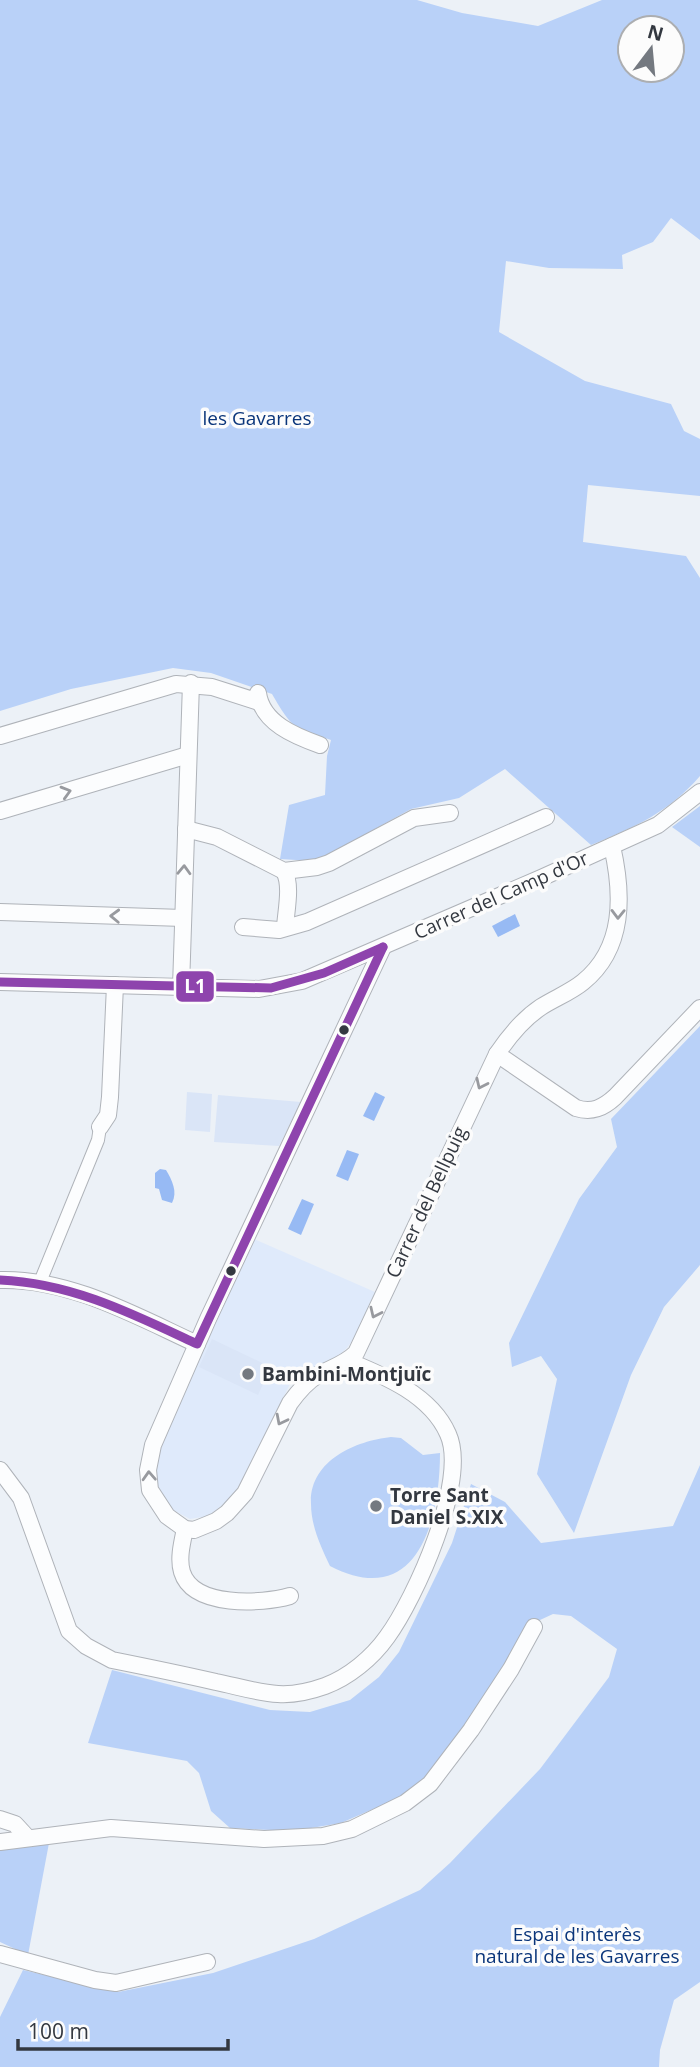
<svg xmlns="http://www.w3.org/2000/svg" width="700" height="2067" font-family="'Open Sans',sans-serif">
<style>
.built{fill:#dfeafb}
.green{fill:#dae5f7}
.forest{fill:#b9d1f8;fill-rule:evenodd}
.water{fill:#97baf4}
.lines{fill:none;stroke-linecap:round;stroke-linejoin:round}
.pedestrian-casing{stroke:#afb3b9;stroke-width:14}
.minor-casing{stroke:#afb3b9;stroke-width:18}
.pedestrian{stroke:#fcfdfe;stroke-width:12}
.minor{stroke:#fcfdfe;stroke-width:16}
.bus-1-casing{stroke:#fcfcfc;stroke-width:14}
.bus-1{stroke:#8e44ad;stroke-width:9}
.oneway{stroke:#989a9f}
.bus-dot{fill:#333840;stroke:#fcfcfc;stroke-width:2.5}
.poi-dot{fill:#747980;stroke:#fcfcfc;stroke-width:2.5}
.labels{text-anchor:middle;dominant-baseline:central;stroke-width:7;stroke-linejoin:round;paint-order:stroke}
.park-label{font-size:19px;fill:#0a357a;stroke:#fcfcfc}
.street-label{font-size:19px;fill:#333840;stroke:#fcfcfc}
.poi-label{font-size:19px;font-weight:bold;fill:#333840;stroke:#fcfcfc;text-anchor:start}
.line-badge{stroke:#fcfcfc;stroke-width:2.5}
.badge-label{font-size:19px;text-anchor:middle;font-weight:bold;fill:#fff}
</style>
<rect width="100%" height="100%" fill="#ecf1f7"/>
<path class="built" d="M 254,1239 L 375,1292 L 353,1340 L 346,1349 L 338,1356 L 292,1380 L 240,1485 L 228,1501 L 208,1516 L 190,1519 L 171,1509 L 158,1494 L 154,1475 L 163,1436 Z"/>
<g class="green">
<path d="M 187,1092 L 212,1094 L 210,1132 L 185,1130 Z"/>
<path d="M 218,1095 L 301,1102 L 279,1146 L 214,1142 Z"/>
<path d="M 212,1339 L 271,1367 L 258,1395 L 199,1367 Z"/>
</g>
<g class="forest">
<path d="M 0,0 L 417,0 L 462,13 L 538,26 L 602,0 L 700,0 L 700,240 L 671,218 L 653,242 L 622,255 L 623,269 L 549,268 L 506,261 L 499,332 L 585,381 L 671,404 L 684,431 L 700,439 L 700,496 L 588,485 L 583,542 L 686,556 L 700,578 L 700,776 C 668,813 635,827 591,845 L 505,769 L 459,798 L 411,809 L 337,850 L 312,861 L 280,859 L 289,805 L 325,795 L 327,756 L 331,740 C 293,727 293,730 272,694 L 211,673 L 173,668 L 71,689 L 0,711 ZM 630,28 L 672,28 L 672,70 L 630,70 Z"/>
<path d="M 700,806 L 700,847 L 672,827 Z"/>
<path d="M 700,1026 L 700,1265 L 664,1307 L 631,1375 L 574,1533 L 537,1474 L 557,1379 L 541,1356 L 512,1367 L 509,1343 L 579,1199 L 617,1147 L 611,1119 Z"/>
<path d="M 391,1437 L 401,1438 L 423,1455 L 440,1453 C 440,1521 417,1611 330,1566 C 321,1547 311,1526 311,1504 C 309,1461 355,1441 391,1437 Z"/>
<path d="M 700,1465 L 700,1982 L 674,2000 L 660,2050 L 659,2067 L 0,2067 L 0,2017 L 23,1970 L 118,1992 L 213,1973 L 314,1939 L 420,1890 L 450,1863 L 540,1769 L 609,1677 L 617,1649 L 571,1616 L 553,1614 L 527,1626 L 476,1712 L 433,1772 L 410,1793 L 341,1823 L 293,1831 L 230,1828 L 211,1811 L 199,1773 L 187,1761 L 88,1743 L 112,1670 L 270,1710 L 310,1712 L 350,1700 L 379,1677 L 399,1652 L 452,1543 L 471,1484 L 505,1502 L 541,1543 L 673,1526 Z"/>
<path d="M 49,1843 L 28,1955 L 0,1942 L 0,1849 Z"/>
</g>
<g class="water">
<path d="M 515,914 L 520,926 L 498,937 L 492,926 Z"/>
<path d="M 375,1092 L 385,1097 L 374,1121 L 363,1116 Z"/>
<path d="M 347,1150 L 359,1154 L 348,1181 L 336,1176 Z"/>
<path d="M 160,1169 L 166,1170 C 172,1180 178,1192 172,1203 L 162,1200 L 159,1189 L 155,1188 L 155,1173 Z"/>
<path d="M 302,1199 L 314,1204 L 301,1235 L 288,1229 Z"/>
</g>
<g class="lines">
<g class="pedestrian-casing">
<path id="pedestrian" d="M 40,1282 L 98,1140 L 100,1127"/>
</g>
<g class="minor-casing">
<g id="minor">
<path d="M 258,693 C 262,723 295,736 320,745"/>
<path d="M 0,736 L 176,684 L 212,687 L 259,702"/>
<path d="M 0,811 L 188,755"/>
<path d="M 186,829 L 217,837 L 284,871 L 317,867 L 329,863 L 414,818 L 450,813"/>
<path d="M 284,871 C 292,885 286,911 285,927"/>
<path d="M 0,912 L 183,918"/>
<path d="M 243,927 L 279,930 L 307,922 L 546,817"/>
<path d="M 383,947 L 208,1319 L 153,1445 L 148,1470 L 150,1490 L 167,1516 L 185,1529 L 194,1530 L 216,1521 L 227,1513 L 245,1493 L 290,1403 C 298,1392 306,1382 318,1375 C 331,1368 345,1364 356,1353 L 497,1054 C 509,1036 523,1019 541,1007 C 555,998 571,992 583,982 C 625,948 623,894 612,846"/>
<path d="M 0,982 L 259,989 L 302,981 L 541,878 L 658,825 L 700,792"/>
<path d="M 181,987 L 191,683"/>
<path d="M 497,1054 L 576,1108 C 592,1113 603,1108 615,1097 L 700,1008"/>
<path d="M 100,1127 L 108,1115 L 110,1097 L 115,985"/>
<path d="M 0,1280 C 69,1278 136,1316 197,1344"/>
<path d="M 0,1470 L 21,1498 L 69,1631 L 86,1646 L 112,1660 C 147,1667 181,1674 216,1682 C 236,1686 258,1693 278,1694 C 293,1695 311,1691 325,1686 C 349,1677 372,1658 387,1637 C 415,1599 469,1480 448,1434 C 431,1395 385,1376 348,1361"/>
<path d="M 185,1529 C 182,1543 178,1559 182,1572 C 193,1608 262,1604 290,1596"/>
<path d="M 0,1819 L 15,1824 L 27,1837"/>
<path d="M 0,1842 L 111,1828 L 264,1839 L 323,1836 L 352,1829 L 405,1803 L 430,1784 L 471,1730 L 511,1669 L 534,1627"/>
<path d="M 0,1954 L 95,1980 L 116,1983 L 207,1962"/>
</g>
</g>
<use href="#pedestrian" class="pedestrian"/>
<use href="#minor" class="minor"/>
<g class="bus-1-casing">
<g id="bus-1">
<path d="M 0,982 L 271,988 L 324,973 L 383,947"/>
<path d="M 0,1280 C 72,1283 133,1314 197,1344 L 383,947"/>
</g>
</g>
<use href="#bus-1" class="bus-1"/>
</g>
<defs><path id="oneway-chevron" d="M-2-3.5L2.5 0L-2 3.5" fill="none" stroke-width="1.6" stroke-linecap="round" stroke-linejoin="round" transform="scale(1.75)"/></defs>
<g class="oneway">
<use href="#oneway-chevron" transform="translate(66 792) rotate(-16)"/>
<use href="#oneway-chevron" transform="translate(184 870) rotate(-88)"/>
<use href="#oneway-chevron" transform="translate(618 914) rotate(91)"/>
<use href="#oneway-chevron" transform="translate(115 916) rotate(-178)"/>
<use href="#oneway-chevron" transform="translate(481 1084) rotate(115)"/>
<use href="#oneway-chevron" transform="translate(375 1313) rotate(115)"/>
<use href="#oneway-chevron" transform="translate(281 1420) rotate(117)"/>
<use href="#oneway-chevron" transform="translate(149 1476) rotate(-93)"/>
</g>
<g class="bus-dot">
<circle cx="344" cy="1030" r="6"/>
<circle cx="231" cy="1271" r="6"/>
</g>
<g class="poi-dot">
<circle cx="248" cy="1374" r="7"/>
<circle cx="376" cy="1506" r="7"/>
</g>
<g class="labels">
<g class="park-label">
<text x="257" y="418">les Gavarres</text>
<text x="577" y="1934">Espai d'interès<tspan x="577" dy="22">natural de les Gavarres</tspan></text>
</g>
<g class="street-label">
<text transform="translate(501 895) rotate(-24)">Carrer del Camp d'Or</text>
<text transform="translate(426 1202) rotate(-65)">Carrer del Bellpuig</text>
</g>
<g class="poi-label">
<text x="262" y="1374">Bambini-Montjuïc</text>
<text x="390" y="1495">Torre Sant<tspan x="390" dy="22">Daniel S.XIX</tspan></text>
</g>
</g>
<rect class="line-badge" x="175" y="970" width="40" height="33" rx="7" fill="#8e44ad"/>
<g class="badge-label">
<text x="195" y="993">L1</text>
</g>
<g transform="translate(651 49) rotate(16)"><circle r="33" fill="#fcfcfc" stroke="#acaeb1" stroke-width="2"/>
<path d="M0-5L12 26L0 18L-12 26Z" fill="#747980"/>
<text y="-10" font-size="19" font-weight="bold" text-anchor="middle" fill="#333840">N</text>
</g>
<path d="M18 2039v10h210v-10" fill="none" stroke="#333840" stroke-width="3.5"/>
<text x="28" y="2039" font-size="21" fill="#333840" stroke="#fcfcfc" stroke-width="5" paint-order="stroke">100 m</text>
</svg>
